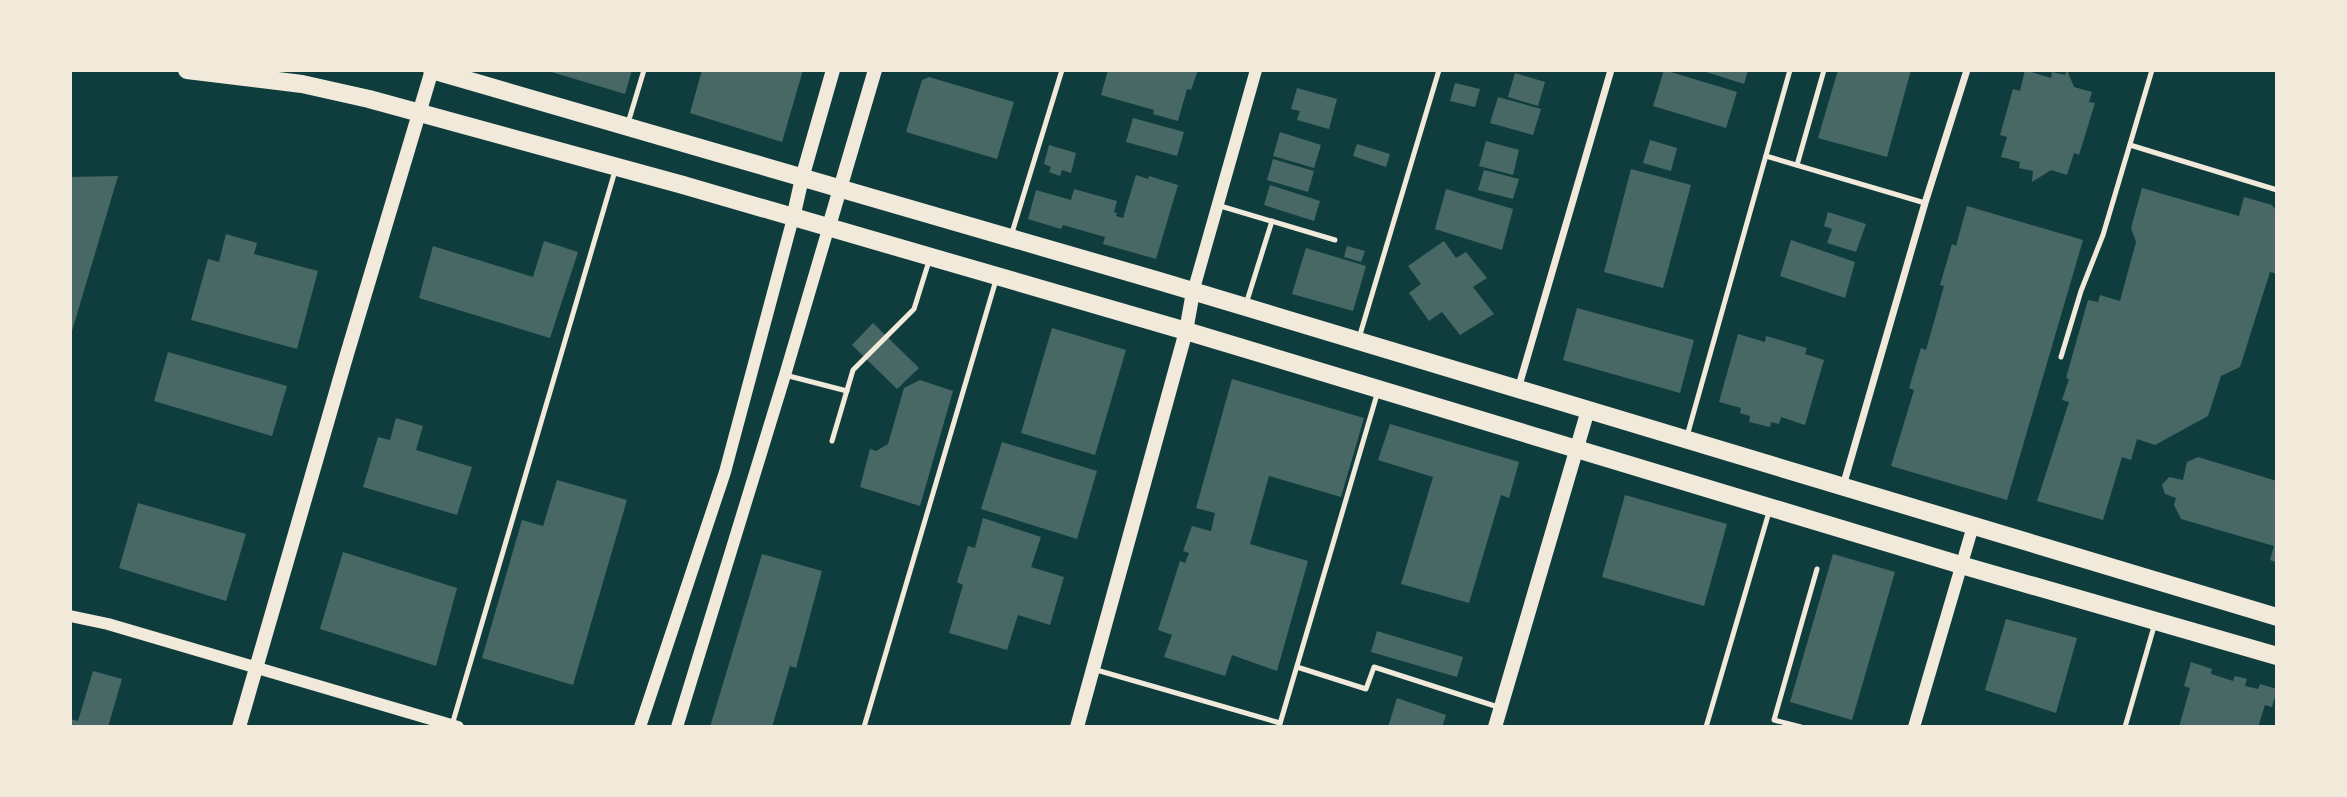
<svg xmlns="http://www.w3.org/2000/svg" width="2347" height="797" font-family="'Fira Sans',sans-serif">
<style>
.building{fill:#486865}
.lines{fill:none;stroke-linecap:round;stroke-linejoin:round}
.service{stroke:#f1e9da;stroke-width:5}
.minor{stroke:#f1e9da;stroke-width:7}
.tertiary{stroke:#f1e9da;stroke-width:12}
.secondary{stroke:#f1e9da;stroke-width:14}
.primary{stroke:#f1e9da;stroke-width:18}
</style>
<rect width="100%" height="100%" fill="#0f3d3e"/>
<g class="building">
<path d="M 545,70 L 632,70 L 625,94 Z"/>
<path d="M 702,70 L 803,70 L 782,142 L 690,113 Z"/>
<path d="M 1108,70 L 1198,70 L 1191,90 L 1187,89 L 1178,121 L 1153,114 L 1154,110 L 1101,95 Z"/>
<path d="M 1664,70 L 1737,92 L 1726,128 L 1653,106 Z"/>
<path d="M 1700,70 L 1748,70 L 1744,84 Z"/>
<path d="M 1838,70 L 1911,70 L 1887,157 L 1818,138 Z"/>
<path d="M 2025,70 L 2051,78 L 2052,72 L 2065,75 L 2067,70 L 2074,87 L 2092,92 L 2089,102 L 2095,103 L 2079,155 L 2074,153 L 2067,175 L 2051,170 L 2032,182 L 2033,171 L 2019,168 L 2020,162 L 2001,157 L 2007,137 L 2000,135 L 2013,89 L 2020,91 Z"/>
<path d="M 1515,73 L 1545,82 L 1538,106 L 1508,97 Z"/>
<path d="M 929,77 L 1014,102 L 997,159 L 906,132 L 922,80 Z"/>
<path d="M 1455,83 L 1480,89 L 1475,107 L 1450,101 Z"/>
<path d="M 1297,88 L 1337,99 L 1329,129 L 1297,120 L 1300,111 L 1291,109 Z"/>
<path d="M 1498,97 L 1541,109 L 1533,135 L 1490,123 Z"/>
<path d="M 1133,118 L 1184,132 L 1177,156 L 1126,142 Z"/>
<path d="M 1280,132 L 1321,145 L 1314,168 L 1273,156 Z"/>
<path d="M 1650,140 L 1677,148 L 1671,171 L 1643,163 Z"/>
<path d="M 1486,141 L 1519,150 L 1513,175 L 1479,166 Z"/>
<path d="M 1357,144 L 1390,154 L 1386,167 L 1353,156 Z"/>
<path d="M 1049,145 L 1076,153 L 1071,173 L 1062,170 L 1060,176 L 1049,172 L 1051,167 L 1044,164 Z"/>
<path d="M 1273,159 L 1314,171 L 1308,192 L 1267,180 Z"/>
<path d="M 1631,169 L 1691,185 L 1663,288 L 1604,272 Z"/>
<path d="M 1484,170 L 1519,179 L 1513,199 L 1478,190 Z"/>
<path d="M 1136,175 L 1148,179 L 1149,176 L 1178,185 L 1156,259 L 1103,244 L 1105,237 L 1063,225 L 1061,229 L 1028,219 L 1036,190 L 1071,200 L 1074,189 L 1117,201 L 1114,212 L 1117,213 L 1116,216 L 1123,218 Z"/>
<path d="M 118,176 L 72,331 L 70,331 L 70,177 Z"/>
<path d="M 1270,185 L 1320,201 L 1314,221 L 1264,205 Z"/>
<path d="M 2142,188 L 2239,216 L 2244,197 L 2272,205 L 2277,212 L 2277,274 L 2270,272 L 2240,367 L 2221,376 L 2208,416 L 2155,445 L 2137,439 L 2131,460 L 2122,457 L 2103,520 L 2037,501 L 2069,402 L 2062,400 L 2069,379 L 2066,378 L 2088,300 L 2098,302 L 2100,295 L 2120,301 L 2136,242 L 2131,228 Z"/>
<path d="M 1446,189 L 1513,209 L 1502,250 L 1435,229 Z"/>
<path d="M 1967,206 L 2083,240 L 2007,500 L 1891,466 L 1914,390 L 1909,388 L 1921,348 L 1926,350 L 1944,286 L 1940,285 L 1952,244 L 1956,246 Z"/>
<path d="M 1828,212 L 1866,224 L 1856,252 L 1827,243 L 1832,229 L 1824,226 Z"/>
<path d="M 226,234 L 257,243 L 254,254 L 318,271 L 297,349 L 191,320 L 208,259 L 219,262 Z"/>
<path d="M 1791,240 L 1855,262 L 1845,298 L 1780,276 Z"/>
<path d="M 544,241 L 578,252 L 550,338 L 419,298 L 433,246 L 533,277 Z"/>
<path d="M 1444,241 L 1456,258 L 1466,252 L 1487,278 L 1473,287 L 1494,314 L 1460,335 L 1442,312 L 1429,321 L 1409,293 L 1421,284 L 1408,266 Z"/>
<path d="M 1347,246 L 1365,251 L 1361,262 L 1344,257 Z"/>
<path d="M 1306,248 L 1366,266 L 1353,311 L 1292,294 Z"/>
<path d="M 1577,308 L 1694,340 L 1680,393 L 1563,360 Z"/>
<path d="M 873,323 L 919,368 L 897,389 L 852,345 Z"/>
<path d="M 1052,328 L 1126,350 L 1095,455 L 1021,433 Z"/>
<path d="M 1738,334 L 1765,342 L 1766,336 L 1807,348 L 1805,354 L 1824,360 L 1805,425 L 1781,417 L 1779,424 L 1771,422 L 1770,427 L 1749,422 L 1750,416 L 1740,413 L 1741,408 L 1719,402 Z"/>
<path d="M 168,352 L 287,386 L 272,436 L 154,401 Z"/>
<path d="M 1232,379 L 1364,418 L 1341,497 L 1269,476 L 1250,544 L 1308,561 L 1277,671 L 1232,655 L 1225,676 L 1164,657 L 1172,635 L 1158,630 L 1180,561 L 1185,563 L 1189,553 L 1183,551 L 1192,526 L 1211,531 L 1215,513 L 1196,508 Z"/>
<path d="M 920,380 L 953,391 L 920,506 L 860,487 L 870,449 L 876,451 L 888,444 L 904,388 Z"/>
<path d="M 396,418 L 423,426 L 416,450 L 472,467 L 457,515 L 363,487 L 378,437 L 390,440 Z"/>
<path d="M 1390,424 L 1519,462 L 1509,498 L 1501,495 L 1469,603 L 1401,584 L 1433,477 L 1378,460 Z"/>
<path d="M 1002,442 L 1097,471 L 1077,539 L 981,509 Z"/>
<path d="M 2198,457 L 2277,481 L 2277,563 L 2270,560 L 2274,546 L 2181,519 L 2174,505 L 2176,498 L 2165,494 L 2162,485 L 2169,477 L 2183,480 L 2187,462 Z"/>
<path d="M 557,480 L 627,500 L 573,685 L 482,658 L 522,520 L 543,526 Z"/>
<path d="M 1625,495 L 1727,524 L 1704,606 L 1602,577 Z"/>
<path d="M 138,503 L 246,534 L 226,601 L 119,568 Z"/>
<path d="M 983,518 L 1041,537 L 1031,567 L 1064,577 L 1050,625 L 1018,615 L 1007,650 L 949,633 L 963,585 L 957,582 L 968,546 L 975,548 Z"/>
<path d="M 343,552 L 457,588 L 436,666 L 320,629 Z"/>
<path d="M 762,554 L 822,571 L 796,668 L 790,666 L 772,727 L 710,727 Z"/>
<path d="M 1833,554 L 1895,572 L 1852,720 L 1790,702 Z"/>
<path d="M 2006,619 L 2077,638 L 2056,713 L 1985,690 Z"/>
<path d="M 1377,631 L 1463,657 L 1457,677 L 1371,652 Z"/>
<path d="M 2191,662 L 2212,669 L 2211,674 L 2233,681 L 2235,676 L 2247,679 L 2245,686 L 2258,689 L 2260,684 L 2277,689 L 2272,707 L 2265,705 L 2258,727 L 2179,727 L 2190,688 L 2184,686 Z"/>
<path d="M 93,671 L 122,679 L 108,727 L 70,727 L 70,719 L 78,721 Z"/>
<path d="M 1397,698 L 1446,715 L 1442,727 L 1388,727 Z"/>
</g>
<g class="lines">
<g class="service">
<path d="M 628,123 L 644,70"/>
<path d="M 2130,145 L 2277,190"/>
<path d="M 1766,156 L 1925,203"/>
<path d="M 1797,165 L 1824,70"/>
<path d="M 1217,205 L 1335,240"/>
<path d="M 1011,236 L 1062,70"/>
<path d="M 1246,304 L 1272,221"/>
<path d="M 1359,338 L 1439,70"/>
<path d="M 2061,357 L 2081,291 L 2103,235 L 2152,70"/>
<path d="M 785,375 L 847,391"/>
<path d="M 1687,436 L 1790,70"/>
<path d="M 832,441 L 853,370 L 914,309 L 929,261"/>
<path d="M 1297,667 L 1366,689 L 1374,667 L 1498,707"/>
<path d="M 1093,669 L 1280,723"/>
<path d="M 452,725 L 615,171"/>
<path d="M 864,727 L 996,280"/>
<path d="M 1279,727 L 1378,391"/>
<path d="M 1706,727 L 1769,512"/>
<path d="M 1801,727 L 1774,720 L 1817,569"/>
<path d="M 2125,727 L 2155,623"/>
</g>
<g class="minor">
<path d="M 1518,389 L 1611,70"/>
<path d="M 1843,486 L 1925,203 L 1967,70"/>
</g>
<g class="tertiary">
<path d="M 1193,292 L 1256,70"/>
<path d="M 70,616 L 108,624 L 458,727"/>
<path d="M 640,727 L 725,472 L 793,218"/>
<path d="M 677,727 L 785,375 L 829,226"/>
<path d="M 1914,727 L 1973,526"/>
</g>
<g class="secondary">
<path d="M 793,218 L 802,178 L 833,70"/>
<path d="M 829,226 L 875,70"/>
<path d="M 239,727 L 347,354 L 432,70"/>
<path d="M 1077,727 L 1186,331 L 1193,292"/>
<path d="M 1495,727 L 1588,410"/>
</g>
<g class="primary">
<path d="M 187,70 L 302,84 L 369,99 L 683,185 L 1186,331 L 1961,565 L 2277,656"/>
<path d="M 432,70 L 1159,281 L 2277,617"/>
</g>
</g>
<rect width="2347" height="797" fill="none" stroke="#f1e9da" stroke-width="144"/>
</svg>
